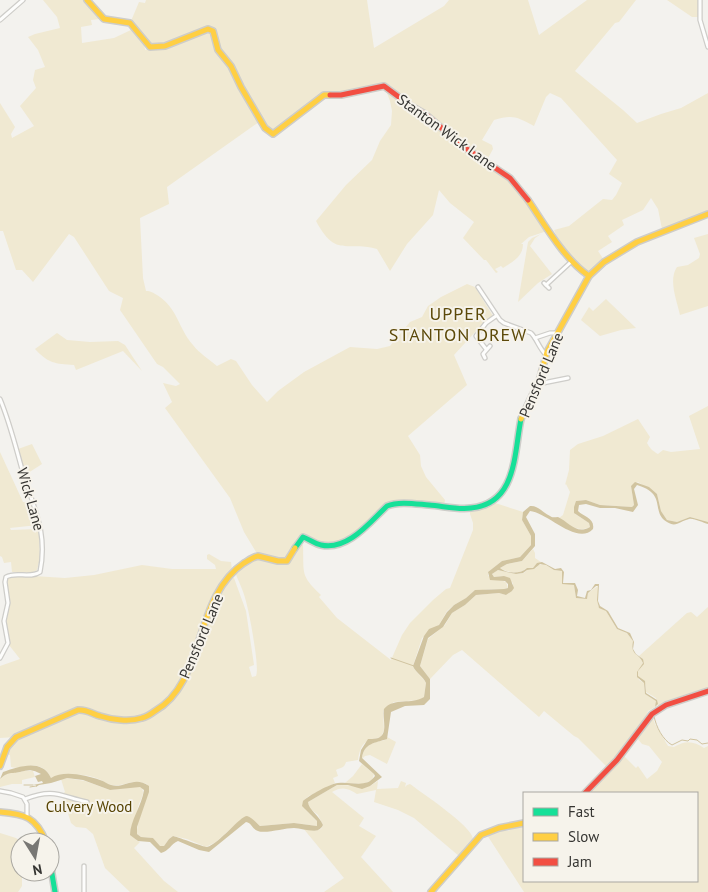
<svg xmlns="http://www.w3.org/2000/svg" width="708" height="892" font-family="'PT Sans',sans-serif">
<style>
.green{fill:#f0e9d2}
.water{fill:#d1c4a0}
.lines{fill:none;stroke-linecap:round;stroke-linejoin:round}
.stream{stroke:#d1c4a0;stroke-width:1}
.street-casing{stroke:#cecdc9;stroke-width:5.5}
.fast-casing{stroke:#cecdc9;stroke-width:8}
.slow-casing{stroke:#cecdc9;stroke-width:8}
.jam-casing{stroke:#cecdc9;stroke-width:8}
.street{stroke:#fdfdfc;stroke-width:3}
.fast{stroke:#16e098;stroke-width:5}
.slow{stroke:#ffcf43;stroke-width:5}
.jam{stroke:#f24e42;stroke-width:5}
.labels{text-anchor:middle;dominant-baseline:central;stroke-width:4;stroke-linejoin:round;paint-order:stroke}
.street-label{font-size:15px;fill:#363532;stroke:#f6f3eb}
.park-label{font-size:15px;fill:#564302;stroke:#f6f3eb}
.quarter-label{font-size:18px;letter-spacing:1px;fill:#5c4909;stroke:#f6f3eb}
</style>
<rect width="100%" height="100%" fill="#f3f2ee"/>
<g class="green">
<path d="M 43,0 L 85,0 L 100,19 L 91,20 L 92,25 L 81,27 L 82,43 L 114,38 L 133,29 L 144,43 L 145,50 L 206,31 L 210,32 L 213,35 L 259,122 L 167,187 L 169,204 L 140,218 L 143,278 L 146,291 C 151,291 153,293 157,295 C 178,308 178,328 193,345 C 199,353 209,359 217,366 L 231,359 L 236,361 L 252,385 L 267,402 L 278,391 L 304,372 L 350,347 L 377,349 L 390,346 L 410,322 L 422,317 L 428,306 L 441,297 L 467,284 L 475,287 L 493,316 L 487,319 L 454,355 L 467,385 L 408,436 L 420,455 L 421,466 L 426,477 L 445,500 L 444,505 L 392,501 L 387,503 C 369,519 349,546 323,543 C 315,542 309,536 302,534 C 294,542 295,555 283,560 L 256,552 L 244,532 L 230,498 L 165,408 L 172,402 L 163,383 L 176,386 L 180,384 L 163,367 L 157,364 L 120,310 L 123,298 L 109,291 L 74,237 L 69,234 L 33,282 L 22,270 L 16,270 L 3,231 L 0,231 L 0,103 L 15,127 L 11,134 L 12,138 L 34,126 L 20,106 L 36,88 L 33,80 L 35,70 L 45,67 L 38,50 L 28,37 L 35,34 L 60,28 L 57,17 Z"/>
<path d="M 146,0 L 367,0 L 374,48 L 444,6 L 449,0 L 528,0 L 539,35 L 587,0 L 636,0 L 619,22 L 615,23 L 575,71 L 623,110 L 637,123 L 661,114 L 681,108 L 708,93 L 708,211 L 662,229 L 658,209 L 651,198 L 643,210 L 622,220 L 624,225 L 608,236 L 612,242 L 598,251 L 604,260 L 588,272 L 584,271 L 558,240 L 554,230 L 569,226 L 603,199 L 612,200 L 616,195 L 622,183 L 609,174 L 617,160 L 561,98 L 550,93 L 546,97 L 534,126 C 518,117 512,114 494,120 L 482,140 L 492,145 L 493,149 L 487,160 L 466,146 L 426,112 L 394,91 L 391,86 L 384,84 L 350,92 L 337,93 L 325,91 L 311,104 L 272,131 L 265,125 L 240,82 L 231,63 L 221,50 L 210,28 L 164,44 L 157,45 L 149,43 L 131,21 L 139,2 L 145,3 Z"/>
<path d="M 667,0 L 698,0 L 699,17 L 692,17 Z"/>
<path d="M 385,88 L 426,116 L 510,179 L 527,199 L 547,231 L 529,237 L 521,244 L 523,244 C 523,257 512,262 503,268 L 501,266 L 495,269 L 498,272 L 496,273 L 486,260 L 484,260 L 463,238 L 474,222 L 450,203 L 439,190 L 433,215 L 407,244 L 390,271 L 377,249 C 347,240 336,259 316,221 L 346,185 L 372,160 L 380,141 L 391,125 L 392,111 L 390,101 Z"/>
<path d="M 541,234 L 535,238 L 530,246 L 552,274 L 538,283 L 518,302 L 528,242 L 532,238 Z"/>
<path d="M 708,234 L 708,306 L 680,315 C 677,301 668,280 677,267 L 688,265 L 699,258 L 700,254 L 694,238 Z"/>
<path d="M 606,299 L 610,303 L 636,328 L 621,330 L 600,336 L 581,320 L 589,307 L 593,311 Z"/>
<path d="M 57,333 L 67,340 L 90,342 L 118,341 L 125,345 L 142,371 L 123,351 L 76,370 L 74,365 C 55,364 48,363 35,349 Z"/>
<path d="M 708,406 L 708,522 L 690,517 L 677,522 L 667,520 L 661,511 L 657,494 L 638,482 L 631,486 L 634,505 L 632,507 L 600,505 L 586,500 L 576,501 L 575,514 L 589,523 L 590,527 C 578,533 568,525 559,518 L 563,515 L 570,492 L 566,484 L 565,485 L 569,470 L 570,450 L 578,444 L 603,436 L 638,419 L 650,437 L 647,443 C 650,449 653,451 658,454 L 663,450 L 671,452 L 700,449 L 689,416 Z"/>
<path d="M 32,444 L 42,464 L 25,475 L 18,449 Z"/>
<path d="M 0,452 L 23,502 L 32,502 L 38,525 L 10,528 L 11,530 L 37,529 L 39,531 L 40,558 L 37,570 L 32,573 L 12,572 L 11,562 L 4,563 L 2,557 L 0,556 Z"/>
<path d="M 492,502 L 523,512 L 522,520 L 531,536 L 531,545 L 520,557 L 502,561 L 488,572 L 488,576 L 506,582 L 508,588 L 504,589 L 491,589 L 474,591 L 466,598 L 454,605 L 447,611 L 439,625 L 422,638 L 413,666 C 415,672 422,676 426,683 L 424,697 L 420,700 L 394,702 L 383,711 L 384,730 L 381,737 C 365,741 361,742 358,760 L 346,762 C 344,769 341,767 336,770 L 338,776 L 333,778 L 335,783 L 309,796 L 304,800 L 306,810 L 317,821 L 317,826 L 294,823 L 260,826 L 253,820 L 237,823 L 216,842 L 206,847 L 187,839 L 173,836 L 169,839 L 164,846 L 159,846 L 153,838 L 141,837 L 137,834 C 136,818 149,803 147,784 C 129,778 126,787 112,785 C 108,785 105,782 101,780 C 86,773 66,773 51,778 C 41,756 21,771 11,767 L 10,755 L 5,754 L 16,737 L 0,738 L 0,666 L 20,659 L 9,645 L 6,622 L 9,598 L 6,579 L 8,576 L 18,575 L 65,578 L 94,575 L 142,565 L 172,569 L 216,569 L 215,565 L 207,559 L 207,555 L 209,554 L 221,561 L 231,562 L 232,570 L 210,602 L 195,646 L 181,677 L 184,678 L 192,669 L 190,665 L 200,644 L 213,605 L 230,577 L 234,578 L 246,611 L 254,665 L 249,667 L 252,677 L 256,676 C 260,668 249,610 245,598 C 243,589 238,581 235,572 L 257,557 L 286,563 L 294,557 L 300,545 L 303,545 C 304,574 300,575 321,595 L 319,597 L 337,618 L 391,660 L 402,635 L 410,623 L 433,600 L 446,589 L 450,588 L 473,530 L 473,523 L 470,514 L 470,512 Z"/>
<path d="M 533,549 L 535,553 L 535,558 L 541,562 L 533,568 L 527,568 C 521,574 507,573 500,568 L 507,564 L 522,561 Z"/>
<path d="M 544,564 L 554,570 L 562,571 L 562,583 L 574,585 L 576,598 L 587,599 L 588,593 L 598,586 L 598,606 L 606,611 L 617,629 L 627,633 L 633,641 C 630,655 638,652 643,663 L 637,674 L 639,680 L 644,683 L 645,694 L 657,701 L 655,707 L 648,711 L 644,722 L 629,743 L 607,767 L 578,738 L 574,736 L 544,711 L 539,717 L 462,650 L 453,655 L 430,679 L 420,666 L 428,639 L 445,625 L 452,613 L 465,605 L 476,595 L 499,593 L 506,595 L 513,590 L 513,583 L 504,576 L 494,577 L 492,574 L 498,570 L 517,574 L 524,573 L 527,570 L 536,568 L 538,565 Z"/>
<path d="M 708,607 L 708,689 L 668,701 L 658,706 L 656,698 L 646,692 C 646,683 645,682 638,677 L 638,671 L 643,665 L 643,659 L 639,656 L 687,613 L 691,612 L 697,617 Z"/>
<path d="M 652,716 L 655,724 L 668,746 L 674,747 C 685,740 694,741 704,748 L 708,746 L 708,892 L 524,892 L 487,835 L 495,831 L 509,831 L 510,829 L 524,825 L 524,881 L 697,881 L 697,793 L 588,793 L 623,755 L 636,768 L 638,766 L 647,779 L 657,771 L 662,762 L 649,746 L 642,744 L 637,738 Z"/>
<path d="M 387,737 L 396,742 L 387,764 L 370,755 L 365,756 L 362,759 C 363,745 373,742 385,740 Z"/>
<path d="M 362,764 L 374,774 L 372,780 L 363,784 L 345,783 L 353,776 Z"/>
<path d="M 23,771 L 33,771 L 35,777 L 22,780 L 22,784 L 12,784 L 0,787 L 0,779 C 3,777 6,774 9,772 C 15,770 18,774 23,771 Z"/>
<path d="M 67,778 L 85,781 L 110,790 L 138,786 L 142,788 C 145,795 140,800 138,807 C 135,818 136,829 136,840 L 140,842 L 134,848 L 164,881 L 178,892 L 130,892 L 105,868 L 93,834 L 86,828 L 76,827 L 71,823 L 62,794 L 65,792 L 61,779 Z"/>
<path d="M 378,781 L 377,789 L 398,788 L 401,781 L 406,783 L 405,787 L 407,785 L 410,784 C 423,794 472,826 473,839 L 459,856 L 414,818 L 398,810 L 374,802 L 376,790 L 357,794 C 348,788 342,786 332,792 L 364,818 L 359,826 L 376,836 L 361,857 L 393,892 L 324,892 L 344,878 L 303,828 L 314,831 L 321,829 L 323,825 L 318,815 L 308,807 L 308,802 L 337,785 L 370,786 Z"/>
<path d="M 0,833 L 16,838 L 20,841 L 20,872 L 22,872 L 22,886 L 18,892 L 0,892 Z"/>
</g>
<path class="water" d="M 635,482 L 649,487 L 657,494 L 661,511 L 667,520 L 677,522 L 690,517 L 708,522 L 708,524 C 703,523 694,518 689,519 C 680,521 676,528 667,522 C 650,512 668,494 637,485 L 634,489 L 638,505 L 633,512 L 615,508 L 600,508 L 586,504 L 579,505 L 578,511 C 584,517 595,518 593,529 C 577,546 547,512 530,511 L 526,517 L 535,534 L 535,546 L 522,561 L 507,564 L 500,568 C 507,574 521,574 527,568 L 533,568 L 537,563 L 542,562 L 555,569 L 561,568 L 564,572 L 563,583 L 575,583 L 578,590 L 577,596 L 585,598 L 587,591 L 591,590 L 595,584 L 599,584 L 598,601 L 600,606 L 608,611 L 618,628 L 630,633 L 634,642 L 633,649 L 636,654 L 643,659 L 644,664 L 638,671 L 638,676 L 645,681 L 646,693 L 657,700 L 658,704 L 655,707 L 656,701 L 645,694 L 644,683 L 637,677 L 637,672 L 643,663 C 638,652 630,656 633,641 L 627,633 L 617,629 L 606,611 L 599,608 L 597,600 L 598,586 L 596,586 L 588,593 L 587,599 L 576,598 L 574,585 L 562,584 L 562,571 L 554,570 L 546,565 L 540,564 L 534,569 L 527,570 L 523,573 L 516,574 L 498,570 L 492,574 L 494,577 L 504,576 L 510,578 L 514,588 L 512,591 L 506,595 L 499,593 L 476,595 L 465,605 L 452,613 L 443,627 L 428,638 L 420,666 L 430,679 L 430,699 L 424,705 L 405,706 L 391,712 L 387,739 C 375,743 364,743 362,758 L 382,777 L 370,786 L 362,789 L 348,785 L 337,785 L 308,802 C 308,809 319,815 323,825 C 318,836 304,828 294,828 C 284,828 266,834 258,831 C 252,829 252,823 246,822 L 209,852 L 199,850 L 178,841 C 171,844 169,851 161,853 L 150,842 L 138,841 L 130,835 C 130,821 142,805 144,790 L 140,787 L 110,790 L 83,780 L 67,778 L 51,783 L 39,785 L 36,787 L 36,785 L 33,785 L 43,783 L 42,781 L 38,782 L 35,776 L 41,774 C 31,769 29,770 20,772 C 11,774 9,771 0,779 L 3,772 C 18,767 42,758 51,778 C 63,770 86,775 100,780 C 104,781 107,784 111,785 C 124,789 134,775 149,786 L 149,792 L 137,827 L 137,834 L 141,837 L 153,838 L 160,846 L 164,846 L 169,839 L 173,836 C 181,838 203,847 207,847 C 219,844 240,816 247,816 C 252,817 256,823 260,826 L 294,823 L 317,826 L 317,821 L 302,806 L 303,801 C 310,795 329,784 338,783 C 351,781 366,789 375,776 L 374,774 L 359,761 L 361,750 L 368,739 C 371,739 377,739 380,737 C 388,732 382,717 384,709 C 394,697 412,705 424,697 L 426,683 C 423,676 415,672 413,666 L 424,636 L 429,629 L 439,625 L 447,612 L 454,605 L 466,598 L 475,590 L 504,589 L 508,588 L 508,584 L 505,581 L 490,580 L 488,572 L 502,561 L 520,557 L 531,545 L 531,536 L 522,520 L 523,512 L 530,506 C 538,505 543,513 550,516 C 552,518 555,517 558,517 C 569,522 576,535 590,527 L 589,523 L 574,513 L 574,507 L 576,501 L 586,500 L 600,505 L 632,507 L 634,505 L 631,486 Z"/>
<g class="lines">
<g class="stream">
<path d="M 391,658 L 414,666"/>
<path d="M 654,716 C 656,727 663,740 672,745 L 682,740 L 688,741 L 690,739 L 697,740 L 702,744 L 708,743"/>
<path d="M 24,785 L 33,785"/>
<path d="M 30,787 L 36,786"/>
</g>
<g class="street-casing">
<g id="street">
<path d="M 700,0 L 700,20 L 708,47"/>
<path d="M 0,20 L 23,0"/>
<path d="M 544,283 L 549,288"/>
<path d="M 546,285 L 572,261"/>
<path d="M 478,287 L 500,320 L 504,323 L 531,333 C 537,339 539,348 546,355"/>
<path d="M 535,338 L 550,333 L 557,333"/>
<path d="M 486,349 L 476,336 L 486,323 L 496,316"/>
<path d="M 485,358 L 483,354 L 490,346"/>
<path d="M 538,384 L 568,378"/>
<path d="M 0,399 C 10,423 16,448 23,473 C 34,509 48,533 40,572 C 30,579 16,571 6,577 L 5,582 L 8,603 L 4,621 L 8,643 L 0,658"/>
<path d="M 0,791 L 11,793 L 23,797 L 27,804 L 27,815"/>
<path d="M 25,799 C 54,788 60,796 87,802"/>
<path d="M 84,892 L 84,866"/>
</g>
</g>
<g class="fast-casing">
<g id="fast">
<path d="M 295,548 L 303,537 C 309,539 315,544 321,545 C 348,551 370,522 387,506 C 399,501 416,504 429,505 C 443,506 458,510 471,508 C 517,504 514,453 521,419"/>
<path d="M 50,862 L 55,892"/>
</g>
</g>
<g class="slow-casing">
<g id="slow">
<path d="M 87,0 L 104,19 L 130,23 L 150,47 L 165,46 L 208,29 L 213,31 L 218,50 L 231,66 L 241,87 L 265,128 L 273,134 L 324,95 L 330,95"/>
<path d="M 528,200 C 545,225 564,259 589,276"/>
<path d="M 521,419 L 539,381 L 547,352 L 589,276 L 604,262 L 637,242 L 708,214"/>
<path d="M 0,766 L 7,747 L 16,737 L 78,710 C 87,709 92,714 100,716 C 112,720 130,722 142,718 C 147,717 151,714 155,711 C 206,682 193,597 244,563 C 249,560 253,557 258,556 L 278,561 L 287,561 L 295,548"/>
<path d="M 0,812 C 25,814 36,817 46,842"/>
<path d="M 431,892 L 481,835 L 499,828 L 524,823"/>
</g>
</g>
<g class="jam-casing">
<g id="jam">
<path d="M 330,95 L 341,95 L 384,86 L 411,106 L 425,114 L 464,147 L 510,178 L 528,200"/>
<path d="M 585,793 L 617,760 L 652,714 L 666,705 L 708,691"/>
</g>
</g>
<use href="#street" class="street"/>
<use href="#fast" class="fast"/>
<use href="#slow" class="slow"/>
<use href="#jam" class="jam"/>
</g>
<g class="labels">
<g class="street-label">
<text transform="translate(447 132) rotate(36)">Stanton Wick Lane</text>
<text transform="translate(541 375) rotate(-67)">Pensford Lane</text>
<text transform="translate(31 499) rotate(74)">Wick Lane</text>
<text transform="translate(201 636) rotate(-67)">Pensford Lane</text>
</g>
<g class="park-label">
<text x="89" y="806">Culvery Wood</text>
</g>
<g class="quarter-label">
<text x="458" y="313">UPPER<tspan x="458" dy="21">STANTON DREW</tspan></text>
</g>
</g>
<rect x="523" y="792" width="175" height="90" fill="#f6f3eb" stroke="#a9a7a1"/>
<rect x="533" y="808" width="25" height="8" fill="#16e098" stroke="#a9a7a1"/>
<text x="568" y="817" font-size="15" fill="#363532">Fast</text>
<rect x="533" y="833" width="25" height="8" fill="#ffcf43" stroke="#a9a7a1"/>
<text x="568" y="842" font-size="15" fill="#363532">Slow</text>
<rect x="533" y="858" width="25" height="8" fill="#f24e42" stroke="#a9a7a1"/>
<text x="568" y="867" font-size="15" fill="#363532">Jam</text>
<g transform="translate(35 857) rotate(169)"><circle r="24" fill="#f6f3eb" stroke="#a9a7a1"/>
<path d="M0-4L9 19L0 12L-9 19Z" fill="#787774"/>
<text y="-8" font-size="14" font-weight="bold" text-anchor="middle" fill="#363532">N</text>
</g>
</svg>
